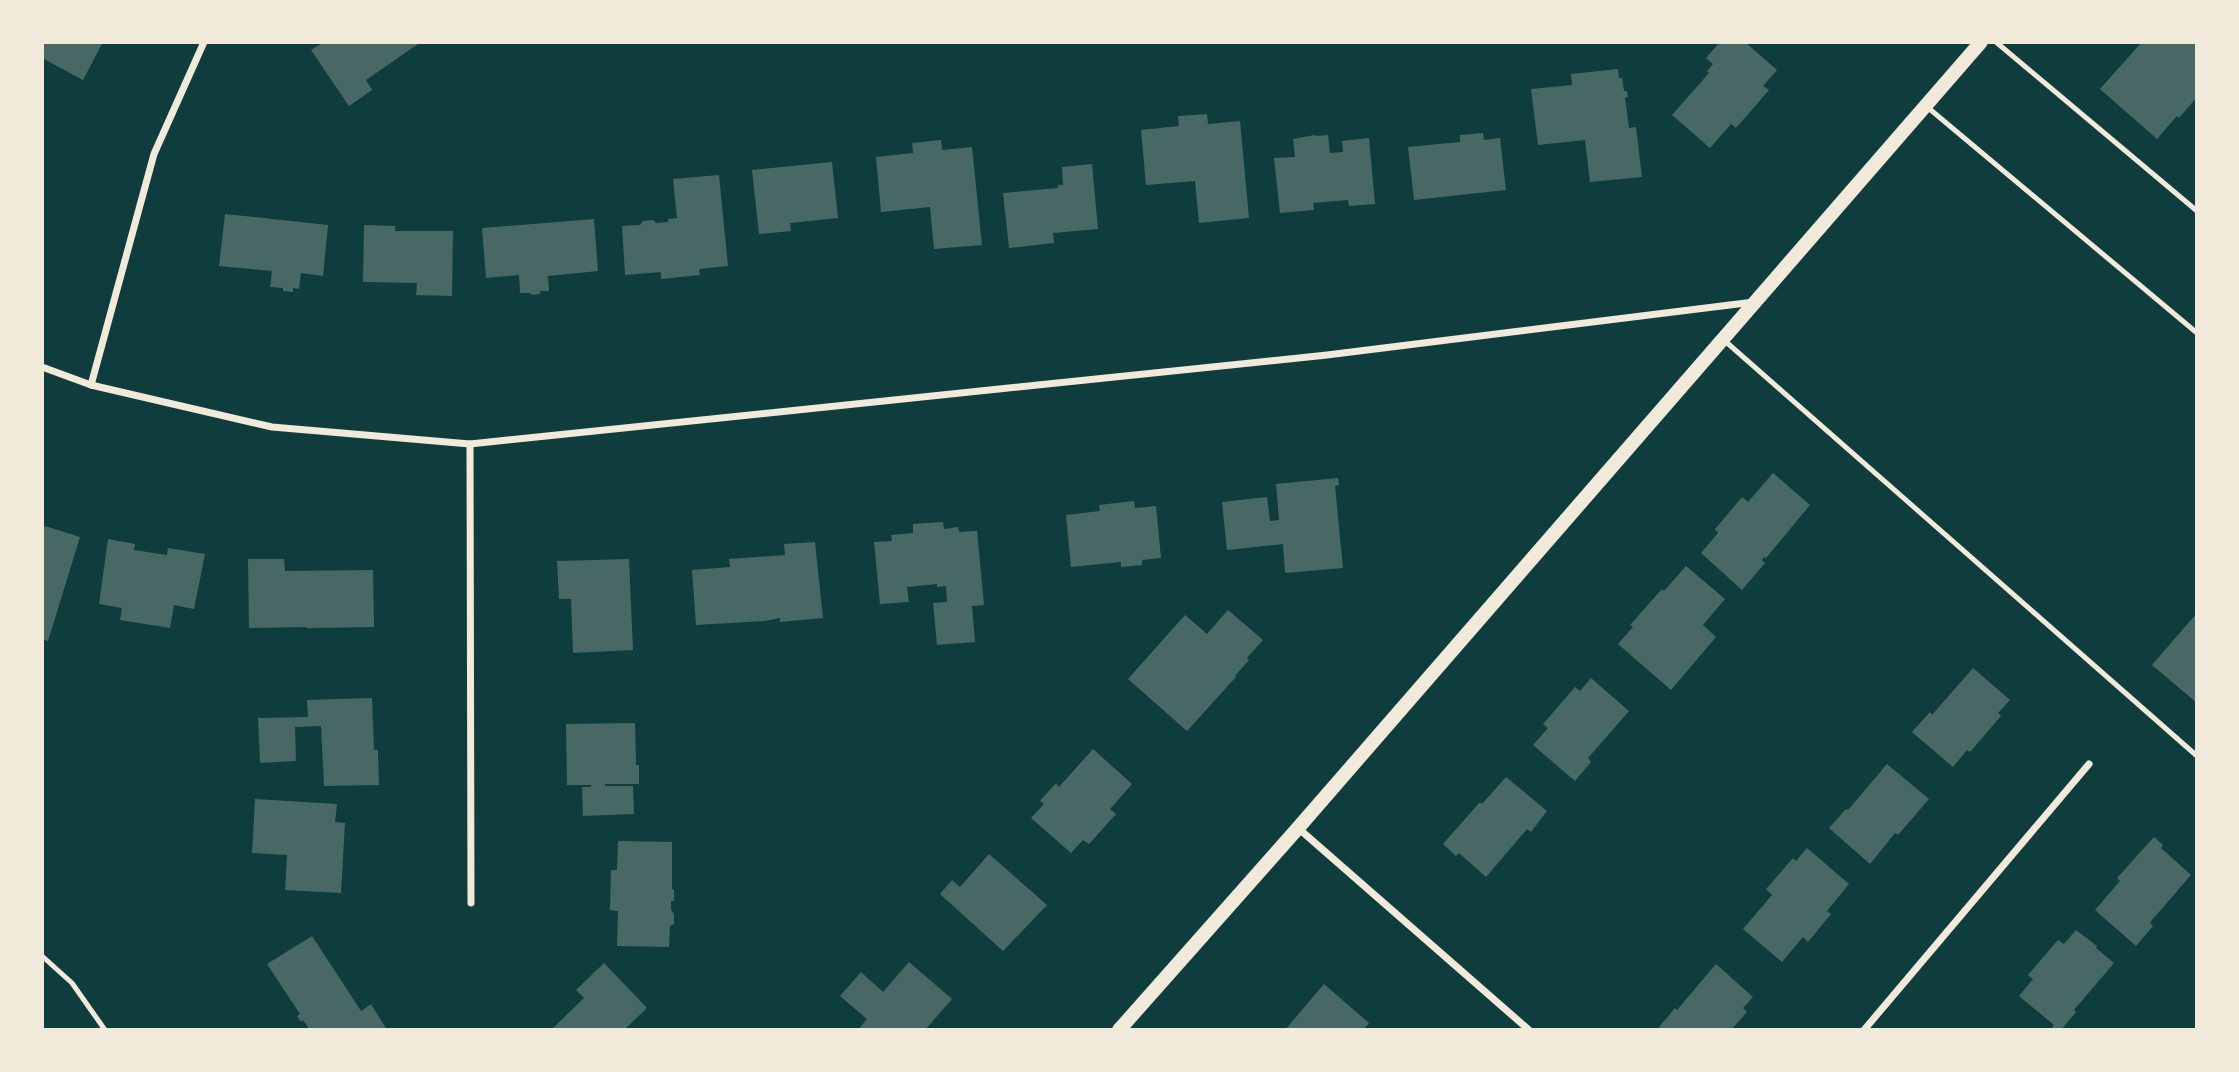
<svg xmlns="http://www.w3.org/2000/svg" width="2239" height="1072" font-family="Figtree,sans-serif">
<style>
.building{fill:#486865}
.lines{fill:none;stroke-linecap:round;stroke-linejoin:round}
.service{stroke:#f1e9da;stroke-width:5}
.minor{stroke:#f1e9da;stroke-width:7}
.secondary{stroke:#f1e9da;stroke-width:14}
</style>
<rect width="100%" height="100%" fill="#0f3d3e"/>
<g class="building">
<path d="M 42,42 L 103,42 L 83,80 L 42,58 Z"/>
<path d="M 324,42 L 416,42 L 418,44 L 366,80 L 372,90 L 349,106 L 311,50 Z"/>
<path d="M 1720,42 L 1745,42 L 1777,70 L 1763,86 L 1769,90 L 1736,128 L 1731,124 L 1710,148 L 1672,115 L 1709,73 L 1707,71 L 1713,64 L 1706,58 Z"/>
<path d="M 2145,42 L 2197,42 L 2197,97 L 2179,118 L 2177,116 L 2157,139 L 2100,89 L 2141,43 L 2143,44 Z"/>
<path d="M 1618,69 L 1619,78 L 1622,78 L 1624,91 L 1627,91 L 1628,97 L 1625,98 L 1629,128 L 1636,127 L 1642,177 L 1590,182 L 1585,140 L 1538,145 L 1531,89 L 1572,85 L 1571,74 Z"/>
<path d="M 1207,114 L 1208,124 L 1240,121 L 1249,218 L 1199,223 L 1195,181 L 1146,185 L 1141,130 L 1179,126 L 1178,116 Z"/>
<path d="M 1483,133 L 1484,140 L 1500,138 L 1506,190 L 1414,200 L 1408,147 L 1460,142 L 1460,135 Z"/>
<path d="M 1315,135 L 1315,136 L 1328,135 L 1330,153 L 1343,152 L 1342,141 L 1369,138 L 1375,204 L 1349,206 L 1348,200 L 1313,203 L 1314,210 L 1280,213 L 1274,158 L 1295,157 L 1293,139 Z"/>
<path d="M 941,140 L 942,150 L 972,147 L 982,245 L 934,249 L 930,207 L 881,212 L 876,157 L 913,153 L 912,143 Z"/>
<path d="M 832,162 L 838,218 L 790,223 L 791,231 L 759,234 L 752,170 Z"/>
<path d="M 1092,164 L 1098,229 L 1053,233 L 1054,243 L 1009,248 L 1003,193 L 1058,188 L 1058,185 L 1063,185 L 1062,167 Z"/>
<path d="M 719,175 L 728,266 L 699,269 L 700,275 L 661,279 L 661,272 L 625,275 L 622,226 L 640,225 L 643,221 L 653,220 L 656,223 L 668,222 L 668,219 L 677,218 L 673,179 Z"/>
<path d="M 225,214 L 328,225 L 323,276 L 301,273 L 299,289 L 293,288 L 293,292 L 283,291 L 283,288 L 270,287 L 272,271 L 219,266 Z"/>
<path d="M 594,219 L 598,271 L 548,276 L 549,291 L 540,291 L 540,294 L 531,295 L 531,293 L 520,293 L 519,275 L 486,278 L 482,228 Z"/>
<path d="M 364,225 L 395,226 L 395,231 L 453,231 L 452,296 L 416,295 L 417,283 L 363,282 Z"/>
<path d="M 1773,473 L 1810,505 L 1766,558 L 1764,557 L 1762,560 L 1765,563 L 1742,590 L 1701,553 L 1718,533 L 1715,529 L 1742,497 L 1748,502 Z"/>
<path d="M 1338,478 L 1339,485 L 1335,486 L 1343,568 L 1285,573 L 1283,544 L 1227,550 L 1222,502 L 1267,497 L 1270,521 L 1279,520 L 1276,484 Z"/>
<path d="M 1134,501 L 1135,508 L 1156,506 L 1161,558 L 1142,560 L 1142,565 L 1121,567 L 1121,562 L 1071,567 L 1066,515 L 1100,511 L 1099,505 Z"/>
<path d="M 943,522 L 944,529 L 958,527 L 959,532 L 977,531 L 984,605 L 972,606 L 975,642 L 937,645 L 933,603 L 947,602 L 946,586 L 937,587 L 937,584 L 907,587 L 909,602 L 880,604 L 874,542 L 892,541 L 891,535 L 913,533 L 913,524 Z"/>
<path d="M 45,526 L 80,537 L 48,641 L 42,639 L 42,535 Z"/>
<path d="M 108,539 L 135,544 L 134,550 L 167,555 L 168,548 L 205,554 L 194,609 L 174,605 L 170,628 L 120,620 L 122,608 L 99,604 Z"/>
<path d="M 815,542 L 823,618 L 780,622 L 780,618 L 765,621 L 696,625 L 692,570 L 730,567 L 729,559 L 785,555 L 784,544 Z"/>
<path d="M 248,559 L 284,559 L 285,571 L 373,570 L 374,627 L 311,628 L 311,629 L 305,627 L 249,628 Z"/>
<path d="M 629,559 L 633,650 L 573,653 L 571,599 L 559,599 L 557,561 Z"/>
<path d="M 1686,566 L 1725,599 L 1703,625 L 1716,637 L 1671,690 L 1618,644 L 1633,627 L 1630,625 L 1662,589 L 1664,591 Z"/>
<path d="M 1228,610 L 1263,640 L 1247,658 L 1249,660 L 1235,676 L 1236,677 L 1187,731 L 1128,679 L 1185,615 L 1207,634 Z"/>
<path d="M 2197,613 L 2197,703 L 2152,665 Z"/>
<path d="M 1973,668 L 2010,700 L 1998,713 L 2001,716 L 1970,752 L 1967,750 L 1953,767 L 1912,732 L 1930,712 L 1932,715 Z"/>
<path d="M 1591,678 L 1629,711 L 1588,758 L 1591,762 L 1575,781 L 1533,745 L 1548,728 L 1543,724 L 1575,687 L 1580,691 Z"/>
<path d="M 372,698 L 374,750 L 378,750 L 379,785 L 324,786 L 321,726 L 295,727 L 296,761 L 260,763 L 258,718 L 308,717 L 307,700 Z"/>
<path d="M 635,723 L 636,765 L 639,765 L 639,784 L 605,784 L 605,786 L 633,786 L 634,814 L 583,816 L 582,787 L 591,787 L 591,785 L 567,785 L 566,724 Z"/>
<path d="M 1093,749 L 1132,784 L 1110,809 L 1116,814 L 1089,844 L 1083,840 L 1071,853 L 1031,818 L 1044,804 L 1040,801 L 1056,783 L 1059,787 Z"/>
<path d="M 1887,764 L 1929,799 L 1898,835 L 1895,833 L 1870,864 L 1829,828 L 1846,809 L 1848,810 Z"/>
<path d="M 1506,777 L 1547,811 L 1531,832 L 1527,829 L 1486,877 L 1459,853 L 1456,856 L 1443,844 L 1480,802 L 1482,804 Z"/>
<path d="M 255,799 L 337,804 L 335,822 L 345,823 L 341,893 L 285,890 L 287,855 L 252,853 Z"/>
<path d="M 2154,837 L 2163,845 L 2161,848 L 2191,875 L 2152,920 L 2150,923 L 2153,926 L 2136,946 L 2095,910 L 2120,881 L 2117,878 Z"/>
<path d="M 618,841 L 672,842 L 672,889 L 674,890 L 674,901 L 671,901 L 671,910 L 674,914 L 674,924 L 670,926 L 669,947 L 617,946 L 618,911 L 610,910 L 611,870 L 617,870 Z"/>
<path d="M 1807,848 L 1849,884 L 1827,911 L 1831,914 L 1808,942 L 1803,937 L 1782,962 L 1743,929 L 1772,895 L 1766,889 L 1793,858 L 1796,861 Z"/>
<path d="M 989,854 L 1047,905 L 1003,951 L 940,894 L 952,880 L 960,887 Z"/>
<path d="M 2076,930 L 2097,946 L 2096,948 L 2114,963 L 2074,1010 L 2076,1012 L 2061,1030 L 2056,1030 L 2052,1027 L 2054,1025 L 2019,996 L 2033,979 L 2028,975 L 2058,940 L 2064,944 Z"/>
<path d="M 312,936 L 361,1011 L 371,1004 L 387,1030 L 310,1030 L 303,1020 L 301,1022 L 297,1016 L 300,1014 L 267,964 Z"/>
<path d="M 909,962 L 952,999 L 925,1030 L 858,1030 L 867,1019 L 840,996 L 861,972 L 883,992 Z"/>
<path d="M 604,963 L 647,1008 L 624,1030 L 551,1030 L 584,998 L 576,990 Z"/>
<path d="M 1716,964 L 1753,997 L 1743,1008 L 1747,1012 L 1731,1030 L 1663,1030 L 1659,1027 L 1675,1008 L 1677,1010 Z"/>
<path d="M 1324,984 L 1369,1023 L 1363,1030 L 1285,1030 Z"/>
</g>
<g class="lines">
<g class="service">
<path d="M 1996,42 L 2197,211"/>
<path d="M 1926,106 L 2197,333"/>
<path d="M 1725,341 L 2197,756"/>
<path d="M 42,956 L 72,983 L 105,1030"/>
</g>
<g class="minor">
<path d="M 42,367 L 91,385 L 272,427 L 470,444 L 1327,355 L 1754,302"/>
<path d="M 91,385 L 154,154 L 204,42"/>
<path d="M 470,444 L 471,903"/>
<path d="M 1298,828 L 1529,1030"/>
<path d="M 1864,1030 L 2089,764"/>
</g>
<path class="secondary" d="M 1119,1030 L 1298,828 L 1981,42"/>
</g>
<rect width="2239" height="1072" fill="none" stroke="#f1e9da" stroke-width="88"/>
</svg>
